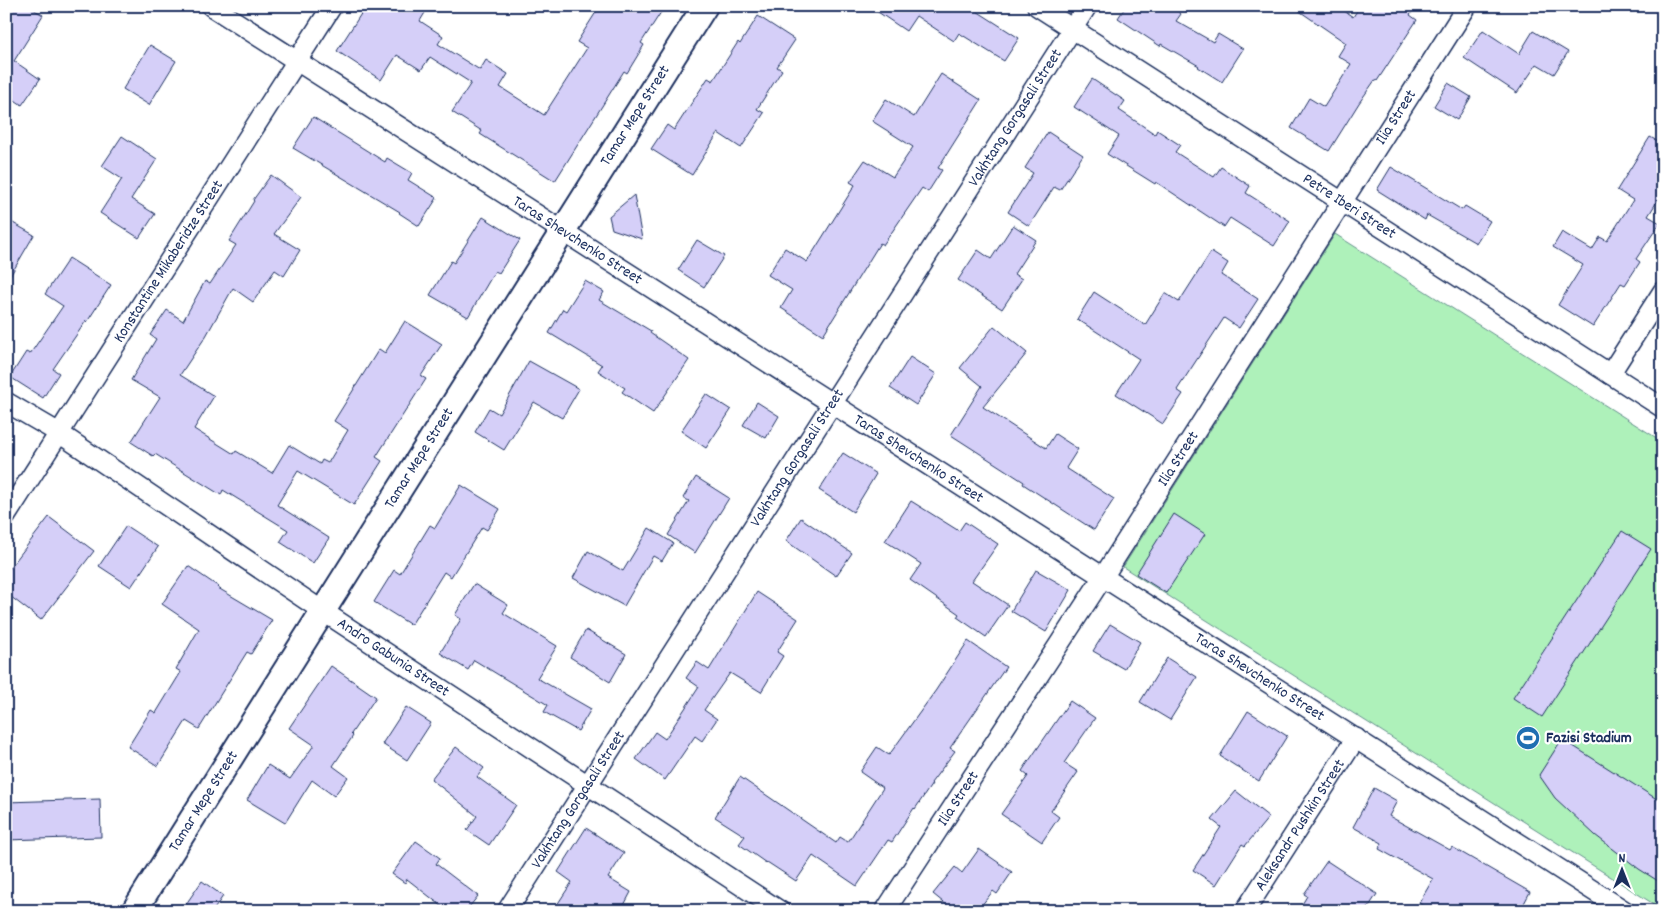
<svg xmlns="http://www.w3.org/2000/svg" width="1669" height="917" font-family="Dekko,sans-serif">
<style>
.green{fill:#aef1ba;stroke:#64908c}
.building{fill:#d5cff8;stroke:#1b2f5e}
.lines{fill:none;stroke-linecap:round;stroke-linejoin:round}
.minor-casing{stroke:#1b2f5e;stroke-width:22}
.tertiary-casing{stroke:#1b2f5e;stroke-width:28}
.minor{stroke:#fff;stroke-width:19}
.tertiary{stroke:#fff;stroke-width:24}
.labels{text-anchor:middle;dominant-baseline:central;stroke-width:4.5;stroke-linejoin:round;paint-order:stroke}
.street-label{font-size:16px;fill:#1b2f5e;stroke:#fff}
.poi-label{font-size:16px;font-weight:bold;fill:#1b2f5e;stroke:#fff;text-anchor:start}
</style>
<rect width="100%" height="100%" fill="#fff"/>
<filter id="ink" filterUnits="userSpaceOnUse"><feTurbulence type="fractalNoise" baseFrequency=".02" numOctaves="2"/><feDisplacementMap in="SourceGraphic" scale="10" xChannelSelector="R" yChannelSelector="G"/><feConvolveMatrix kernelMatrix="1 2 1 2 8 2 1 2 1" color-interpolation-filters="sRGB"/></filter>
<g filter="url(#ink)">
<path class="green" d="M 1335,234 L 1663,442 L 1663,910 L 1123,567 Z"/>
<g class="building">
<path d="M 6,6 L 28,6 L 43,15 L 14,61 L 40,79 L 22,105 L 6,94 Z"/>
<path d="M 366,6 L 429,6 L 420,21 L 443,36 L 438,44 L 480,70 L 486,60 L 508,74 L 500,87 L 544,115 L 587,48 L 577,42 L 600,6 L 665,6 L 641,43 L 644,45 L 627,73 L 624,71 L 555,181 L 480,134 L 482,131 L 452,112 L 471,83 L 430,57 L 421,70 L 397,55 L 381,80 L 337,51 Z"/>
<path d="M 869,6 L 969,6 L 1019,38 L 1004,61 L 959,33 L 954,41 L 916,16 L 906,31 Z"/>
<path d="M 1126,6 L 1170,6 L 1181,14 L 1176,21 L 1213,42 L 1218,34 L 1243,49 L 1222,82 L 1198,67 L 1199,66 L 1161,44 L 1160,46 L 1118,18 Z"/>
<path d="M 1292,6 L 1337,6 L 1353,17 L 1360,6 L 1416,6 L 1410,15 L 1417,20 L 1377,81 L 1375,80 L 1359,103 L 1329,151 L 1291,128 L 1309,98 L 1324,107 L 1351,64 L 1338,56 L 1346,43 Z"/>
<path d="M 758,16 L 795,40 L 777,67 L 782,70 L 757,109 L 764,113 L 741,148 L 718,133 L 692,175 L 651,149 L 667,125 L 674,130 L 708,78 L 713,81 L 738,42 L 740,44 Z"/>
<path d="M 1483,30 L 1519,54 L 1533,31 L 1568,52 L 1554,74 L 1537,64 L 1517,93 L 1464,58 Z"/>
<path d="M 150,45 L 176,61 L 149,105 L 123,89 Z"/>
<path d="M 941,74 L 981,100 L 938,168 L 942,170 L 928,192 L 922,188 L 883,245 L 880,243 L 823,335 L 781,308 L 792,290 L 768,275 L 785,248 L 807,262 L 855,185 L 850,182 L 865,160 L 893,177 L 913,147 L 872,121 L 886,99 L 914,117 Z"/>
<path d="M 1092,79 L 1125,101 L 1119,110 L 1155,134 L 1157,130 L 1180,145 L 1175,152 L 1214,177 L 1221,167 L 1250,186 L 1246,193 L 1290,221 L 1274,246 L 1230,218 L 1224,227 L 1156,182 L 1155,184 L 1107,154 L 1119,136 L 1074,107 Z"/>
<path d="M 1448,83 L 1471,97 L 1457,120 L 1434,106 Z"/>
<path d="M 313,117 L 385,162 L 387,158 L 412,173 L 408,180 L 437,198 L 419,226 L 399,213 L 400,212 L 293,148 Z"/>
<path d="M 1048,132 L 1083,155 L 1060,190 L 1054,187 L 1029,226 L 1008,212 L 1033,173 L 1025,168 Z"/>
<path d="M 122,136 L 157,159 L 131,199 L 155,214 L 139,238 L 100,213 L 122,179 L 102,166 Z"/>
<path d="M 1650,137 L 1663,144 L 1663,192 L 1648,216 L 1660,223 L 1636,259 L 1640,262 L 1625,285 L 1621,283 L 1593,327 L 1558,305 L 1583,265 L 1553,247 L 1562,232 L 1592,250 L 1600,237 L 1607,241 L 1633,200 L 1617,190 Z"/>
<path d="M 1391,167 L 1462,210 L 1465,206 L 1490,221 L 1476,243 L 1427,215 L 1425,220 L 1377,190 Z"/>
<path d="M 271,175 L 301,197 L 274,234 L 300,250 L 284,276 L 275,270 L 253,302 L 233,288 L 206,336 L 180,375 L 214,396 L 194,429 L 234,454 L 236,451 L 272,473 L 289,445 L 320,464 L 322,460 L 328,463 L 348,430 L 334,421 L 379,349 L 385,353 L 405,321 L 442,344 L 421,376 L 426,379 L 376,457 L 382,461 L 354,505 L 298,471 L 277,505 L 329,538 L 313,563 L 280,542 L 288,530 L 223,490 L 221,495 L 155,454 L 153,456 L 131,442 L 160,397 L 131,380 L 156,339 L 150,335 L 167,310 L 183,321 L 205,281 L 210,284 L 236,245 L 229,241 L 254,201 L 253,200 Z"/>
<path d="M 634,195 L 642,239 L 612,229 L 609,216 Z"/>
<path d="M 483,217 L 520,240 L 499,273 L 495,271 L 468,317 L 430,295 L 451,261 L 454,263 Z"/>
<path d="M 6,219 L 34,235 L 6,283 Z"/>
<path d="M 1013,225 L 1036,240 L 1014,274 L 1022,279 L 1002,309 L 958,280 L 978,250 L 991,259 Z"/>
<path d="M 697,240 L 724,256 L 704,287 L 678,270 Z"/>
<path d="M 1211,252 L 1228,263 L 1221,275 L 1258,299 L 1239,328 L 1224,318 L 1177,390 L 1183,394 L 1163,424 L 1116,394 L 1139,359 L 1077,319 L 1094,292 L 1145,325 L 1165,293 L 1179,302 Z"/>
<path d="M 69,258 L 111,285 L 87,322 L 86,321 L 53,369 L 59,373 L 43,398 L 10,377 L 26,352 L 30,354 L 63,306 L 45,294 Z"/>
<path d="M 585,281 L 604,292 L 599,300 L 651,331 L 650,333 L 689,360 L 653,413 L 622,392 L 625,388 L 598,371 L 602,365 L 549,333 L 563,309 L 566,311 Z"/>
<path d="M 994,326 L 1027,353 L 983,407 L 1046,448 L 1055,434 L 1078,449 L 1066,468 L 1114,499 L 1094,530 L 1023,484 L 1024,482 L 951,435 L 982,386 L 960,368 Z"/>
<path d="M 910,357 L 936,374 L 916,405 L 890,388 Z"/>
<path d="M 529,361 L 579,389 L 562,418 L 534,402 L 504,450 L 475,432 L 489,408 L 499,414 Z"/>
<path d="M 706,394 L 731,410 L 706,448 L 681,431 Z"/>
<path d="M 757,402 L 779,416 L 766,438 L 743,425 Z"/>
<path d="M 843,453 L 876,474 L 853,512 L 819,490 Z"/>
<path d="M 696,477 L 729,498 L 695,553 L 668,535 L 689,501 L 683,498 Z"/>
<path d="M 461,485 L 500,509 L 487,530 L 482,527 L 451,577 L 444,572 L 411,625 L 374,602 L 394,570 L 400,574 L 430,525 L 435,528 Z"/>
<path d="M 911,501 L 959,531 L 965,522 L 998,544 L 972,581 L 1008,605 L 986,637 L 957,617 L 959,614 L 910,580 L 921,564 L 885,541 Z"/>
<path d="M 1174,514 L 1205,534 L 1166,593 L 1136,574 Z"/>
<path d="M 49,517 L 94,551 L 41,620 L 6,593 L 6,573 Z"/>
<path d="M 801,518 L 852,553 L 836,576 L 786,541 Z"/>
<path d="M 126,526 L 158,547 L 131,587 L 99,566 Z"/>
<path d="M 649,528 L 673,543 L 662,561 L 653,556 L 624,606 L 573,578 L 588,551 L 623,571 Z"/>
<path d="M 1622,531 L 1651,549 L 1542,717 L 1513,698 Z"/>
<path d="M 188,566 L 219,587 L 218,588 L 272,620 L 251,654 L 247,652 L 199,729 L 186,721 L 158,766 L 128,747 L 151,710 L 156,713 L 181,672 L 176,669 L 199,629 L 162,604 Z"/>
<path d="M 1036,570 L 1071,590 L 1046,632 L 1011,611 Z"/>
<path d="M 474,584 L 508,605 L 503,613 L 557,646 L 537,678 L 591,709 L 578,731 L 544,712 L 548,705 L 474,660 L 468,670 L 440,653 L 461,619 L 455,615 Z"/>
<path d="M 757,592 L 798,619 L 777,652 L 783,656 L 761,692 L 730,673 L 704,710 L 717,719 L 702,741 L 695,736 L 665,780 L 636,759 L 655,732 L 665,739 L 699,687 L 686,678 L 697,662 L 709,670 Z"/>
<path d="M 1110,624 L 1140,642 L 1124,669 L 1093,651 Z"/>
<path d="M 586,630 L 626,654 L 610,682 L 570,657 Z"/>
<path d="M 968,641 L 1006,667 L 950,748 L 955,751 L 931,783 L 932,784 L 915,809 L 914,808 L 892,842 L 888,840 L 857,886 L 813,856 L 796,881 L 767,862 L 766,863 L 739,844 L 745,836 L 715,817 L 740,777 L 836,843 L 840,837 L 848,842 L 883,788 L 860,772 L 877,747 L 889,755 L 936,690 Z"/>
<path d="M 1167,658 L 1197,677 L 1170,720 L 1140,702 Z"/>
<path d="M 331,666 L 376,697 L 351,734 L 353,736 L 333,766 L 348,777 L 334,796 L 312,780 L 285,823 L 247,800 L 268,765 L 290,779 L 314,745 L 289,728 Z"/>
<path d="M 1070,701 L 1095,718 L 1064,763 L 1078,772 L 1051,811 L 1059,817 L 1042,842 L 1001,814 L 1028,776 L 1022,771 Z"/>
<path d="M 406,707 L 431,723 L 407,760 L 382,744 Z"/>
<path d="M 1248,711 L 1287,736 L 1259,781 L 1220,756 Z"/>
<path d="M 1562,739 L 1663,803 L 1663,884 L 1639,869 L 1595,835 L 1555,798 L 1539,775 Z"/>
<path d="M 456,747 L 484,768 L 477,777 L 516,805 L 489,845 L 467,830 L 477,816 L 431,779 Z"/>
<path d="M 1374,788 L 1397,801 L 1389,816 L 1450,850 L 1452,847 L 1530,892 L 1520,911 L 1433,911 L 1419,903 L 1433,879 L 1379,849 L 1382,843 L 1353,827 Z"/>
<path d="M 1236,791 L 1269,817 L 1245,846 L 1242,844 L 1216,885 L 1193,870 L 1221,827 L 1212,820 Z"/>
<path d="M 100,799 L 101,837 L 6,840 L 6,802 Z"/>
<path d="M 586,828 L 624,853 L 608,878 L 631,892 L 621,911 L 553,911 L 572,882 L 558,872 Z"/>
<path d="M 416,841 L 440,858 L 436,864 L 478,896 L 466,911 L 448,911 L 407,879 L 405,883 L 392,874 Z"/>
<path d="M 979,849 L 1012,872 L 997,894 L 993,891 L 977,911 L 954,911 L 933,894 L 955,867 L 962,873 Z"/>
<path d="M 1327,861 L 1377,894 L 1366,911 L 1298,911 L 1307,896 L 1304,894 Z"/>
<path d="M 202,881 L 223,896 L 213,911 L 196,911 L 186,904 Z"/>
</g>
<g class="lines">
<g class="minor-casing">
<g id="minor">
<path id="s1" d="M 211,6 L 1625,911"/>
<path id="s2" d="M 1037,6 L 1663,408"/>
<path d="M 1610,374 L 1663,291"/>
<path id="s3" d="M 6,402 L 59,433 L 324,612 L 780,911"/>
<path id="s4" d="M 6,516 L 332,6"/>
<path id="s5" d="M 507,911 L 1087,6"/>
<path id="s6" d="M 885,911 L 1103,577 L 1467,6"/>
<path id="s7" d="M 1245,911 L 1356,738"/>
</g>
</g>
<g class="tertiary-casing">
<g id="tertiary">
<path id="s8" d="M 134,911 C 325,610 513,306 705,6"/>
</g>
</g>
<use href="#minor" class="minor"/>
<use href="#tertiary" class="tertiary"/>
</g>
</g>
<defs>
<g id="stadium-disc" transform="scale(1.25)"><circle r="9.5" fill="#1f6fb2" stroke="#fff"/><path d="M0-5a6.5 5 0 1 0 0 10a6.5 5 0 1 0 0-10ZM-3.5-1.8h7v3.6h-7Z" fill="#fff"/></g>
</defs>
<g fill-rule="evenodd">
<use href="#stadium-disc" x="1528" y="738"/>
</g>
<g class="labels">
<g class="street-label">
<text stroke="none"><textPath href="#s8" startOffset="940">Tamar Mepe Street</textPath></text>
<text stroke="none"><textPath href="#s5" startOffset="942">Vakhtang Gorgasali Street</textPath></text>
<text stroke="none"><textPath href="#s6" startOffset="944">Ilia Street</textPath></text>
<text stroke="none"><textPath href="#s2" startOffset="371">Petre Iberi Street</textPath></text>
<text stroke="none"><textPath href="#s1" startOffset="435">Taras Shevchenko Street</textPath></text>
<text stroke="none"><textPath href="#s4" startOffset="302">Konstantine Mikaberidze Street</textPath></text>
<text stroke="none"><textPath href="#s5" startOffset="538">Vakhtang Gorgasali Street</textPath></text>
<text stroke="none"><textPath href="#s8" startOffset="535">Tamar Mepe Street</textPath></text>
<text stroke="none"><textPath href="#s1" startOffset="840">Taras Shevchenko Street</textPath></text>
<text stroke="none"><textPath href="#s6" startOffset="539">Ilia Street</textPath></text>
<text stroke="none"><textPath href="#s3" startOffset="464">Andro Gabunia Street</textPath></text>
<text stroke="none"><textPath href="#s1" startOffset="1245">Taras Shevchenko Street</textPath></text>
<text stroke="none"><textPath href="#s5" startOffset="132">Vakhtang Gorgasali Street</textPath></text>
<text stroke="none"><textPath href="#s6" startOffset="134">Ilia Street</textPath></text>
<text stroke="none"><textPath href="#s8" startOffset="130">Tamar Mepe Street</textPath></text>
<text stroke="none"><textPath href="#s7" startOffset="102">Aleksandr Pushkin Street</textPath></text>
</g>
<g class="poi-label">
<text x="1546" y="738">Fazisi Stadium</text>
</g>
</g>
<rect width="1669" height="917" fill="none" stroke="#fff" stroke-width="25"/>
<rect x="12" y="12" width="1644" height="892" fill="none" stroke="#1b2f5e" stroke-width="2" filter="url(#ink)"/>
<g transform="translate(1622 870)" stroke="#ffffff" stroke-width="4" paint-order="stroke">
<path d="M0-4L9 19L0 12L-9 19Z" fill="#1b2f5e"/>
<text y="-8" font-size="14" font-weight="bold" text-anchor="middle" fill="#1b2f5e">N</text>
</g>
</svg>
